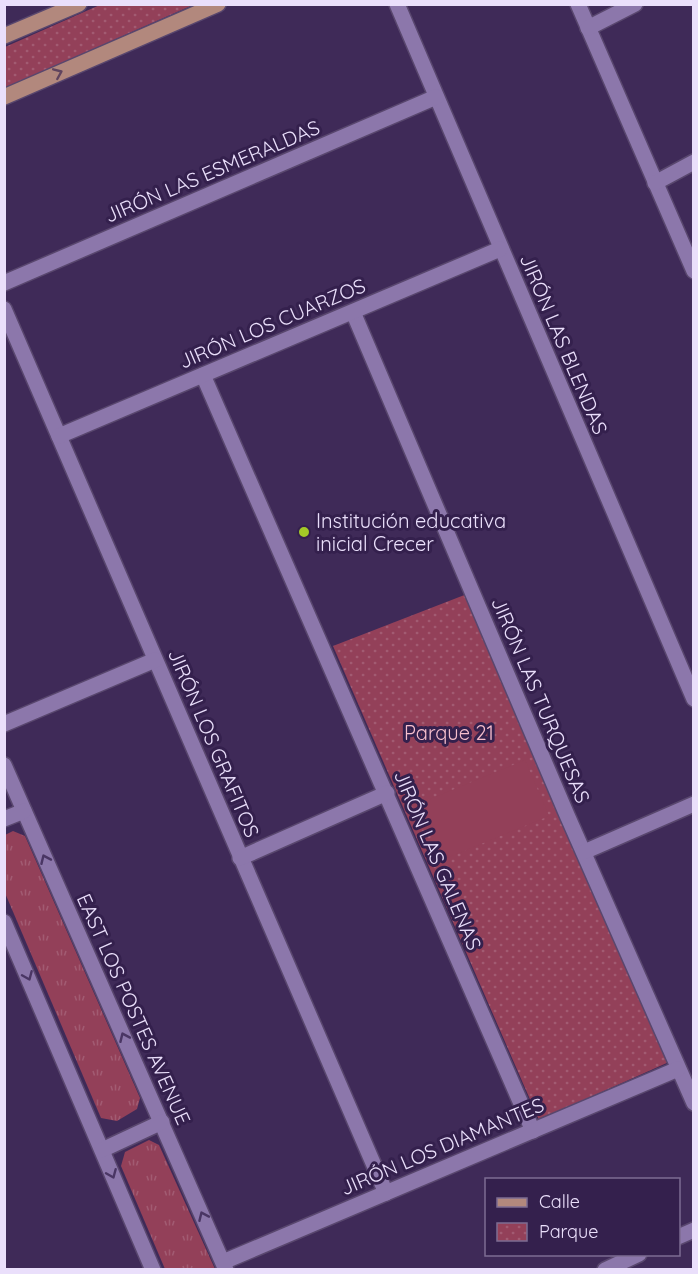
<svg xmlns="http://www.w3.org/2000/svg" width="698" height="1274" font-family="Quicksand,sans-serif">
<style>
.grass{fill:url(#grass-tufts)}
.park{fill:url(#park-dots)}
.garden{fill:#934059}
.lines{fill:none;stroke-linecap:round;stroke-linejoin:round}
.street-casing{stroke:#59476e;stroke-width:18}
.secondary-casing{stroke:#59476e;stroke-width:18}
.primary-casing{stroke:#59476e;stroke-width:18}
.street{stroke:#8c77ab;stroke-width:15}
.secondary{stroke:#8c77ab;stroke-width:15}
.primary{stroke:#b2887d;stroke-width:15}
.oneway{stroke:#60445e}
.oneway2{stroke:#4a3664}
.poi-dot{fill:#a3c927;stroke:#34204d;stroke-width:2}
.labels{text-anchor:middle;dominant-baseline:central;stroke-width:6;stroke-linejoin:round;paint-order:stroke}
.street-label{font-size:20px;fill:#eadffb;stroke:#34204d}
.poi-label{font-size:20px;fill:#eadffb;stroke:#34204d;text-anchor:start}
.park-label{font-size:20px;fill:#f7bfcd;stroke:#34204d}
</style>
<defs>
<pattern id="grass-tufts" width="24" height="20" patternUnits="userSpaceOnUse" patternTransform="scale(1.5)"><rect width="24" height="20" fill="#934059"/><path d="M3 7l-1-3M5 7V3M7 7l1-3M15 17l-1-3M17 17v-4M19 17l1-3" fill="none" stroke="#a25b72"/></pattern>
<pattern id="park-dots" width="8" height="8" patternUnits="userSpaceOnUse" patternTransform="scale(1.5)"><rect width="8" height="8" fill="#934059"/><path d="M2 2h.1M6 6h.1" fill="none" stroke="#a25b72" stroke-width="1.8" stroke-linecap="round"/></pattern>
</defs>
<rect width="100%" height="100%" fill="#3f2a58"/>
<g class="grass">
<path d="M 13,831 L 25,836 L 140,1098 L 137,1109 L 117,1121 L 101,1118 L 5,893 L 5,835 Z"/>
<path d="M 149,1140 L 159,1145 L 215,1269 L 165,1269 L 121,1166 L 125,1152 Z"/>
</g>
<g class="park">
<path d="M 102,4 L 193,5 L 5,88 L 5,47 Z"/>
<path d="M 467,594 L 669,1062 L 539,1120 L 333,646 Z"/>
</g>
<path class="garden" d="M 525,760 L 549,816 L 442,860 L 418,804 Z"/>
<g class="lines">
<g class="street-casing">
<g id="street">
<path d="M 397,4 L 694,699"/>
<path d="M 578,4 L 694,271"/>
<path d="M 588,28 L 635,4"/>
<path d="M 655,183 L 694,162"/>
<path d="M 4,283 L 436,97"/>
<path d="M 4,309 L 386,1193"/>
<path d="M 353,312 L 567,815 L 694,1103"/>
<path d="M 203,375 L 533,1131"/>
<path d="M 59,436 L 500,249"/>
<path d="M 4,724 L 155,660"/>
<path d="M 584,852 L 694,804"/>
<path d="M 240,858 L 387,793"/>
<path d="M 678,1237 L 694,1230"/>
<path d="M 223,1262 L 678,1069"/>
<path d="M 605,1270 L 639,1254"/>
</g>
</g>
<g class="secondary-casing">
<g id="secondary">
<path d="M 4,765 L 226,1270"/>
<path d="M 4,819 L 24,811"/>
<path d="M 4,922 L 153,1270"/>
<path d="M 102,1150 L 162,1122"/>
</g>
</g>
<g class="primary-casing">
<g id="primary">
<path d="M 4,36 L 79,4"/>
<path d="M 4,97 L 218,4"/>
</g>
</g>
<use href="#street" class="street"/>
<use href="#secondary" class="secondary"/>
<use href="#primary" class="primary"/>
</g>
<defs><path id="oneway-chevron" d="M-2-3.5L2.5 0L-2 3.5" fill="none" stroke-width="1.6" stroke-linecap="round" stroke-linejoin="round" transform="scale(1.5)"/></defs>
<use class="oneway" href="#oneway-chevron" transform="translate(58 73) rotate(-23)"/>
<g class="oneway2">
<use href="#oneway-chevron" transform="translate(45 859) rotate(-114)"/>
<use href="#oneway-chevron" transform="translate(28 976) rotate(67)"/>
<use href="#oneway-chevron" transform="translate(124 1037) rotate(-114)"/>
<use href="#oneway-chevron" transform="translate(112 1174) rotate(67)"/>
<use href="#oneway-chevron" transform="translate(203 1216) rotate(-114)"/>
</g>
<circle class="poi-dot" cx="304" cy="532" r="6"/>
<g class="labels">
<g class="street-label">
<text transform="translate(212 171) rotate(-23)">JIRÓN LAS ESMERALDAS</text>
<text transform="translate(272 323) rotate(-23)">JIRÓN LOS CUARZOS</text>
<text transform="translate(564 344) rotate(67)">JIRÓN LAS BLENDAS</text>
<text transform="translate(541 700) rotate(67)">JIRÓN LAS TURQUESAS</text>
<text transform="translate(214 743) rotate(67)">JIRÓN LOS GRAFITOS</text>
<text transform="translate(438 860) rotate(67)">JIRÓN LAS GALENAS</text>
<text transform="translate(134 1009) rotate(66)">EAST LOS POSTES AVENUE</text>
<text transform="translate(442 1146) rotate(-23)">JIRÓN LOS DIAMANTES</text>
</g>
<g class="poi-label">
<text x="316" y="520">Institución educativa<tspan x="316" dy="23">inicial Crecer</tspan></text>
</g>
<g class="park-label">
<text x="449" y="732">Parque 21</text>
</g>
</g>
<rect width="698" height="1274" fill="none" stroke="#eadffb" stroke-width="12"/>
<rect x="485" y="1178" width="195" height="78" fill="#34204d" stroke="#7d6c93" stroke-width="1.5"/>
<rect x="497" y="1198" width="30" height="9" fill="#b2887d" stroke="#7d6c93" stroke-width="1.5"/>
<text x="539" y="1208" font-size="18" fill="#eadffb">Calle</text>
<rect x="497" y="1223" width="30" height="18" fill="url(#park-dots)" stroke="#7d6c93" stroke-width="1.5"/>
<text x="539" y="1238" font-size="18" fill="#eadffb">Parque</text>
</svg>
